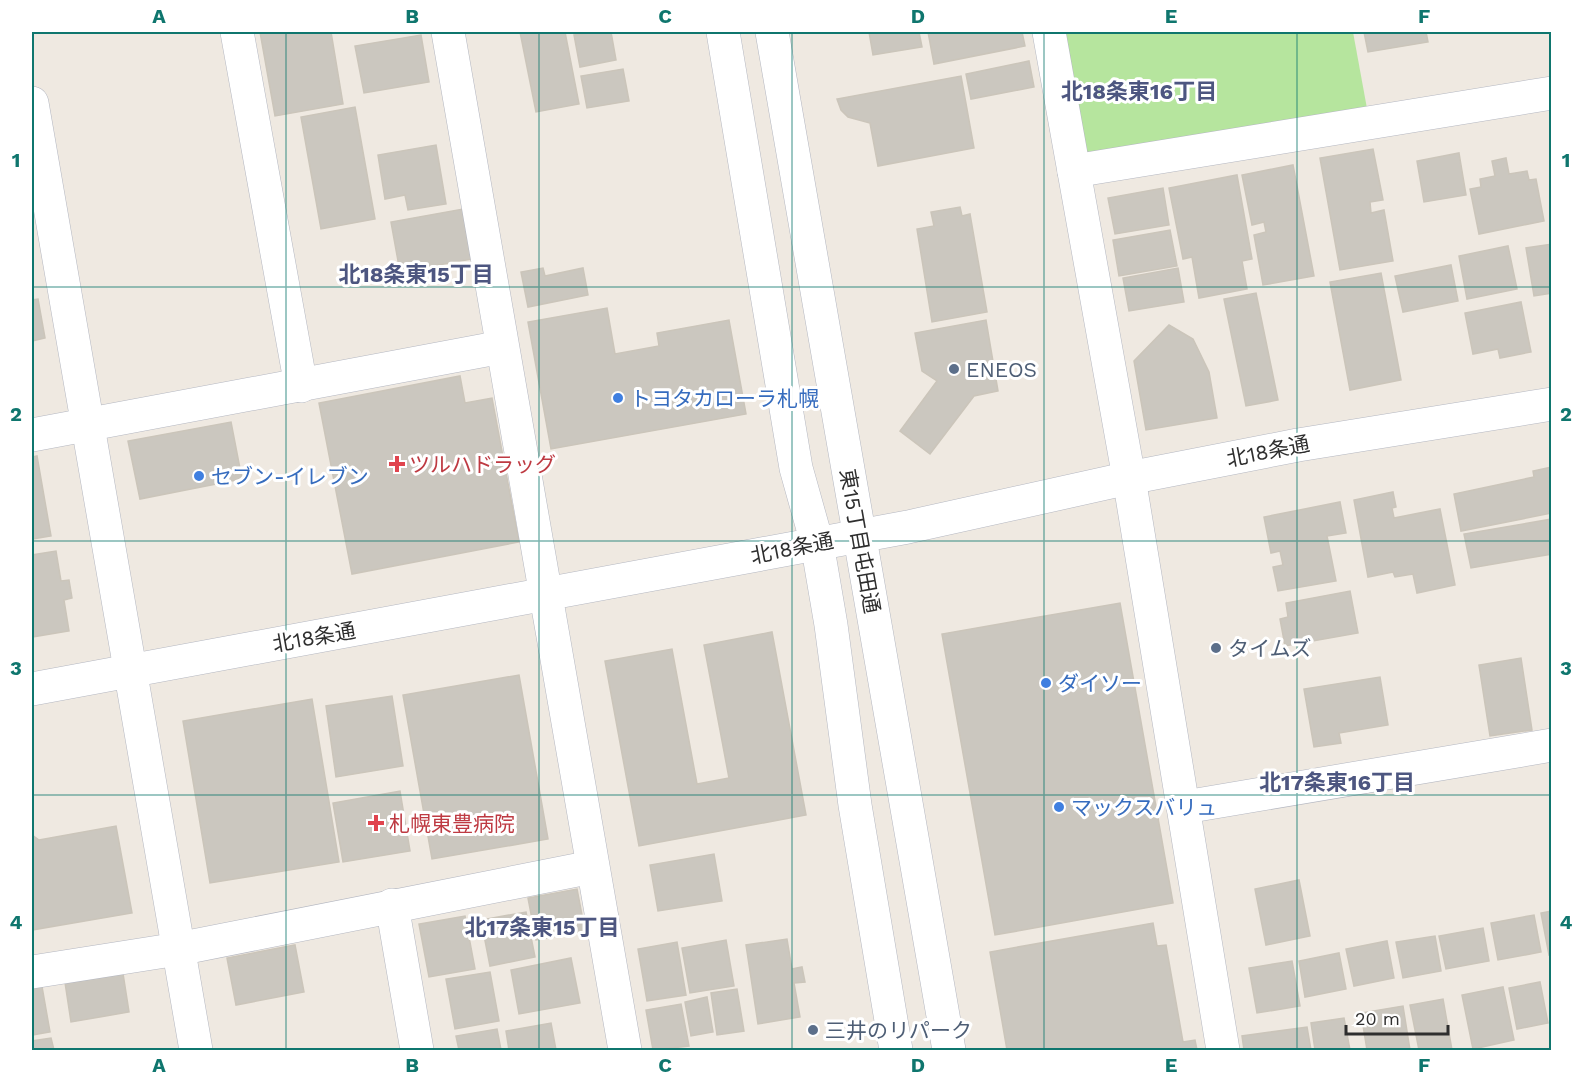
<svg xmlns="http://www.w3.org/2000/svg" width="1583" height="1082" font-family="'Work Sans','Noto Sans JP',sans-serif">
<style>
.green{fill:#b6e59e}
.building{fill:#cbc7bf;stroke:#cbc5ba;stroke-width:1.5}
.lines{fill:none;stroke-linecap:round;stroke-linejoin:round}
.street-casing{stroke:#b4b7c1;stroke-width:34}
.secondary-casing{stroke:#b4b7c1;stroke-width:34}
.street{stroke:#fff;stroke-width:33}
.secondary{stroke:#fff;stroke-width:33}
.grid{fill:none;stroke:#0f766e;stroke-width:1.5;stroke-opacity:0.55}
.service-dot{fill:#5c6f8a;stroke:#fff;stroke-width:2}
.shop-dot{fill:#3f7fe0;stroke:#fff;stroke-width:2}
.health-dot{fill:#e0444e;stroke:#fff;stroke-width:2}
.labels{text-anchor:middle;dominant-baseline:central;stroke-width:6;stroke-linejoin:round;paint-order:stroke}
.service-label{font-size:21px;fill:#4e5e75;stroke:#fff;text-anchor:start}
.shop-label{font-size:21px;fill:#366cbe;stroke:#fff;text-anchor:start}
.street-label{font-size:21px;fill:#2e2e2e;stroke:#fff}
.health-label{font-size:21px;fill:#be3a42;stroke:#fff;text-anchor:start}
.neighbourhood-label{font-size:22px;font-weight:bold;fill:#4d5680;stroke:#fff}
.neatline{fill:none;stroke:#0f766e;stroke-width:2}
.grid-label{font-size:20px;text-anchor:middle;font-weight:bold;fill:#0f766e}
</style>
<rect width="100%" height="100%" fill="#efe9e1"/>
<path class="green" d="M 1062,32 L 1353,32 L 1368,114 L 1084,155 Z"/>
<g class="building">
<path d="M 260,32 L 331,32 L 343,104 L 275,116 Z"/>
<path d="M 520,32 L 565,32 L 579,104 L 536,112 Z"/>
<path d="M 597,32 L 611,32 L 616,60 L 580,67 L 574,35 Z"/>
<path d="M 869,32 L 919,32 L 922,47 L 873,55 Z"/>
<path d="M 928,32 L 1022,32 L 1025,46 L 934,64 Z"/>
<path d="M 1364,32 L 1426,32 L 1428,42 L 1368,52 Z"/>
<path d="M 421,35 L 429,82 L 364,93 L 355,46 Z"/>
<path d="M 1029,61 L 1034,87 L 971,99 L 966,74 Z"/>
<path d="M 623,69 L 629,101 L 587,108 L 581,76 Z"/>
<path d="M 961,76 L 974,148 L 878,166 L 870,123 L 848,117 L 841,110 L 837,99 Z"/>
<path d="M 355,107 L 375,219 L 321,229 L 301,117 Z"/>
<path d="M 436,145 L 446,204 L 408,210 L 405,195 L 385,199 L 378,155 Z"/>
<path d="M 1373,149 L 1383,200 L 1370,202 L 1371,213 L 1384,210 L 1393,261 L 1340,270 L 1320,158 Z"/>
<path d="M 1459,153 L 1466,195 L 1424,202 L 1417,161 Z"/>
<path d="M 1506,158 L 1509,174 L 1527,171 L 1529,180 L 1536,179 L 1544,221 L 1479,234 L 1470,189 L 1481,187 L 1480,179 L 1495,176 L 1492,161 Z"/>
<path d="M 1293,165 L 1314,276 L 1263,285 L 1254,235 L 1266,232 L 1264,222 L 1252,225 L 1242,175 Z"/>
<path d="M 1237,175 L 1252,259 L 1242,261 L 1247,289 L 1199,298 L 1192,257 L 1183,259 L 1169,188 Z"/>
<path d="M 1163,188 L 1169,225 L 1115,234 L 1108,198 Z"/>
<path d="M 960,207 L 962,216 L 970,214 L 987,312 L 932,322 L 917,229 L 934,226 L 931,212 Z"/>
<path d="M 463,209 L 472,259 L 400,272 L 391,222 Z"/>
<path d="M 1170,230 L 1177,266 L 1119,276 L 1113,240 Z"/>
<path d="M 1552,244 L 1552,293 L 1534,296 L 1526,248 Z"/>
<path d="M 1508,246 L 1517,289 L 1467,299 L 1459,256 Z"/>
<path d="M 1451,265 L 1458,301 L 1403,312 L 1395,276 Z"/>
<path d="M 543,268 L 545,276 L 583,268 L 588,295 L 528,307 L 521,272 Z"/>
<path d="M 1178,268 L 1184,302 L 1129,311 L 1123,278 Z"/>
<path d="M 1381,273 L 1401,380 L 1350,390 L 1330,282 Z"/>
<path d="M 1256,293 L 1278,400 L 1246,406 L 1224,299 Z"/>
<path d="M 38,299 L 45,338 L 32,341 L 32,300 Z"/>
<path d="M 1521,302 L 1531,352 L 1500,358 L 1498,349 L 1473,354 L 1465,313 Z"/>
<path d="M 607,308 L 615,354 L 659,346 L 657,333 L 729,320 L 746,414 L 551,449 L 528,322 Z"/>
<path d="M 986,320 L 998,391 L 974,396 L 930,454 L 900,431 L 937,381 L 922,371 L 915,333 Z"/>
<path d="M 1169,325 L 1193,339 L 1209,372 L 1217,418 L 1146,430 L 1134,361 Z"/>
<path d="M 460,376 L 465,403 L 492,398 L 519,542 L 352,574 L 319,403 Z"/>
<path d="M 231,422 L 242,479 L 140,499 L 128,441 Z"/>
<path d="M 37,456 L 51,536 L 32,539 L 32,457 Z"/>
<path d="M 1552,467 L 1552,513 L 1461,531 L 1454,494 L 1534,477 L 1533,471 Z"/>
<path d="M 1393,492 L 1396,507 L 1392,508 L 1394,518 L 1440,509 L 1455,585 L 1417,593 L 1413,574 L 1395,577 L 1393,572 L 1368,577 L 1354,500 Z"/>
<path d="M 1340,502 L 1346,533 L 1327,536 L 1336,581 L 1278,591 L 1273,567 L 1283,565 L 1280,551 L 1271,553 L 1264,517 Z"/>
<path d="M 1552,519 L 1552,554 L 1471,568 L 1464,534 Z"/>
<path d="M 56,551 L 61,581 L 69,580 L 72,598 L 64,600 L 69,631 L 32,637 L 32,555 Z"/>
<path d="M 1350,591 L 1358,633 L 1285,646 L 1280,619 L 1288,617 L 1286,603 Z"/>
<path d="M 1120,603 L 1173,903 L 995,935 L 942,634 Z"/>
<path d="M 772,632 L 806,815 L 639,846 L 605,661 L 672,649 L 697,784 L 729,778 L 704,645 Z"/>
<path d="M 1521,658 L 1532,730 L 1490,736 L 1479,665 Z"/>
<path d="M 519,675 L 548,839 L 432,859 L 403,695 Z"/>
<path d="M 1380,677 L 1388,725 L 1339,733 L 1341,743 L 1314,747 L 1304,689 Z"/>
<path d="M 392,696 L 403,766 L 336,777 L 326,706 Z"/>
<path d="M 312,699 L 339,862 L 210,883 L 183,721 Z"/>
<path d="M 400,791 L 410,851 L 343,862 L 333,803 Z"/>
<path d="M 116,826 L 132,913 L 32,930 L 32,835 L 39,840 Z"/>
<path d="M 714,854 L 722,901 L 658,911 L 650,865 Z"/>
<path d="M 1299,880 L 1310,936 L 1266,945 L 1255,889 Z"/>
<path d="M 577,889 L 585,931 L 536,940 L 528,898 Z"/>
<path d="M 1552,911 L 1552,954 L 1549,955 L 1541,913 Z"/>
<path d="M 526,912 L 535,957 L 490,966 L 481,920 Z"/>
<path d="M 1534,915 L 1541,952 L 1498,960 L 1491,923 Z"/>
<path d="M 465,916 L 475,969 L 429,977 L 419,924 Z"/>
<path d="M 1153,923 L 1157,946 L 1166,945 L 1183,1042 L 1195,1040 L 1197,1050 L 1007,1050 L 990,952 Z"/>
<path d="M 1483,928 L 1489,961 L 1446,969 L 1439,936 Z"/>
<path d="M 1435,936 L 1441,971 L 1403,978 L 1396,942 Z"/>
<path d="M 787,939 L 792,969 L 802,967 L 805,982 L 794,983 L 800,1017 L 758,1024 L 746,945 Z"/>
<path d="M 726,940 L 734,986 L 690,993 L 682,948 Z"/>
<path d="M 1387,941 L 1394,978 L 1354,986 L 1346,949 Z"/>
<path d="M 677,942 L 686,995 L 647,1001 L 638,949 Z"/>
<path d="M 295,945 L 304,992 L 236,1005 L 227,958 Z"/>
<path d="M 1339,953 L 1346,989 L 1305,997 L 1299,961 Z"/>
<path d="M 571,958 L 580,1003 L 519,1014 L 511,970 Z"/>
<path d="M 1292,961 L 1300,1006 L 1257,1013 L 1249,968 Z"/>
<path d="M 122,967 L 129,1012 L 71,1022 L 64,976 Z"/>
<path d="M 490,972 L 499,1021 L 455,1029 L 446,979 Z"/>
<path d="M 41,981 L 50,1032 L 32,1035 L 32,983 Z"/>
<path d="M 1540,982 L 1548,1023 L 1517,1029 L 1509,988 Z"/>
<path d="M 1503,987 L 1514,1040 L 1473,1049 L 1462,995 Z"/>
<path d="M 737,989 L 744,1031 L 717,1035 L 711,993 Z"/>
<path d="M 707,997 L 713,1032 L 691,1036 L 685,1002 Z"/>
<path d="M 1443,999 L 1452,1050 L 1419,1050 L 1410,1005 Z"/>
<path d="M 681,1004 L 689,1046 L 653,1050 L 646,1010 Z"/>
<path d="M 1403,1006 L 1410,1050 L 1367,1050 L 1361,1013 Z"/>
<path d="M 1344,1018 L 1350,1050 L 1315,1050 L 1311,1023 Z"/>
<path d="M 551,1023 L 556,1050 L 509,1050 L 506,1031 Z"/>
<path d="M 1307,1027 L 1311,1050 L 1244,1050 L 1242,1036 Z"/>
<path d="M 497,1029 L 501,1050 L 459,1050 L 456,1036 Z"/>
<path d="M 51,1038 L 54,1050 L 32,1050 L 32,1041 Z"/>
</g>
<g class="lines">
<g class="street-casing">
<g id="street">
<path d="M 237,32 L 301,386"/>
<path d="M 448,32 L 625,1050"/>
<path d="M 1049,32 L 1129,478 L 1223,1050"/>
<path d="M 32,103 L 196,1050"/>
<path d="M 1074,171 L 1552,93"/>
<path d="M 32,435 L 502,347"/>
<path d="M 1185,807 L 1552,745"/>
<path d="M 392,905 L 417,1050"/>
<path d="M 32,972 L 178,949 L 592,867"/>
</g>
</g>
<g class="secondary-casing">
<g id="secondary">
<path d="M 723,32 L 796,468 L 817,543 L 831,625 L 855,805 L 896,1050"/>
<path d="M 772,32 L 949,1050"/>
<path d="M 32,689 L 908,527 L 1129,478 L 1298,445 L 1552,404"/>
</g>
</g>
<use href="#street" class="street"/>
<use href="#secondary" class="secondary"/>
</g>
<path class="grid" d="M 286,32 L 286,1050M 539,32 L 539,1050M 792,32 L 792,1050M 1044,32 L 1044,1050M 1297,32 L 1297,1050M 32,287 L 1552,287M 32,541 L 1552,541M 32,795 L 1552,795"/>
<g class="service-dot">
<circle cx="954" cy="369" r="6"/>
<circle cx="1216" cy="648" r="6"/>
<circle cx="813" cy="1030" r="6"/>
</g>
<g class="shop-dot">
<circle cx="618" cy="398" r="6"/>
<circle cx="199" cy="476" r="6"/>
<circle cx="1046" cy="683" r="6"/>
<circle cx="1059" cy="807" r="6"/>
</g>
<g class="health-dot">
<path d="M394 455h6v6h6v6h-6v6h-6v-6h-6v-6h6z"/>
<path d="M373 814h6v6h6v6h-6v6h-6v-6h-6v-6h6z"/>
</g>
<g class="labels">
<g class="service-label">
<text x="966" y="369">ENEOS</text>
<text x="1228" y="648">タイムズ</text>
<text x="825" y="1030">三井のリパーク</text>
</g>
<g class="shop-label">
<text x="630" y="398">トヨタカローラ札幌</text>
<text x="211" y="476">セブン-イレブン</text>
<text x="1058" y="683">ダイソー</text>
<text x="1071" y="807">マックスバリュ</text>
</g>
<g class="street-label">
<text transform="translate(1268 451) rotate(-11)">北18条通</text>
<text transform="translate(860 541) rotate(80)">東15丁目屯田通</text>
<text transform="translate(792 548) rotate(-11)">北18条通</text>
<text transform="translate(314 637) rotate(-10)">北18条通</text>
</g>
<g class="health-label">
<text x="409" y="464">ツルハドラッグ</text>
<text x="389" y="823">札幌東豊病院</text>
</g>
<g class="neighbourhood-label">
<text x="1139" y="91">北18条東16丁目</text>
<text x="416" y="274">北18条東15丁目</text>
<text x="1337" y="782">北17条東16丁目</text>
<text x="542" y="927">北17条東15丁目</text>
</g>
</g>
<rect width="1583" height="1082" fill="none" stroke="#ffffff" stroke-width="66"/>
<path d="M1346 1025v9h102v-9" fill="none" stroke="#2e2e2e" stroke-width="3"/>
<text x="1355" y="1025" font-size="18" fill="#2e2e2e" stroke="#ffffff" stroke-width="4.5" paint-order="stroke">20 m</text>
<rect x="33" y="33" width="1517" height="1016" class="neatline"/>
<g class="grid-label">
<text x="159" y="23">A</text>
<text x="412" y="23">B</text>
<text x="665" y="23">C</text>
<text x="918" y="23">D</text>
<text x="1171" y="23">E</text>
<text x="1424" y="23">F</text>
<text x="16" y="167">1</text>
<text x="1566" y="167">1</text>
<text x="16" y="421">2</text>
<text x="1566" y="421">2</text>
<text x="16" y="675">3</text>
<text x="1566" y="675">3</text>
<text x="16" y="929">4</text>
<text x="1566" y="929">4</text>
<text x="159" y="1072">A</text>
<text x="412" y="1072">B</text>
<text x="665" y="1072">C</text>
<text x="918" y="1072">D</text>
<text x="1171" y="1072">E</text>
<text x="1424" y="1072">F</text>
</g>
</svg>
